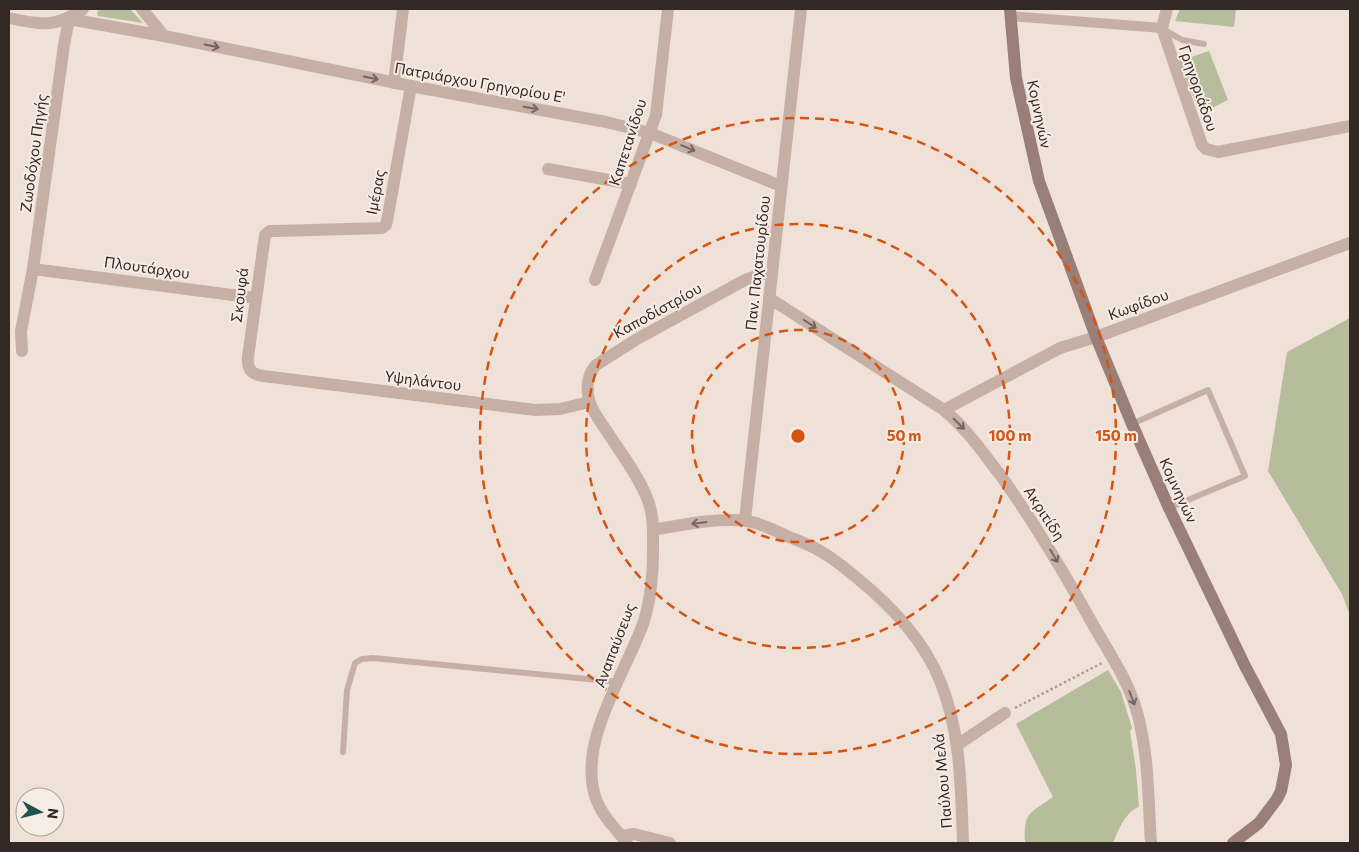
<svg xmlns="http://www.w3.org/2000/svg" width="1359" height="852" font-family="Commissioner,sans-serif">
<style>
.green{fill:#b6bd9a}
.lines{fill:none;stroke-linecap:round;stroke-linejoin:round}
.path{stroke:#b19a90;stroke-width:2.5;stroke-dasharray:2.5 2.5;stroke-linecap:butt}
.service{stroke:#c6b0a6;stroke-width:6}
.pedestrian{stroke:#c6b0a6;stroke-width:10}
.minor{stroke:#c6b0a6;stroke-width:12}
.secondary{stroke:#997f77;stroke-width:12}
.oneway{stroke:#756560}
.ring{fill:none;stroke:#d6540f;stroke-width:2.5;stroke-dasharray:9 6}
.labels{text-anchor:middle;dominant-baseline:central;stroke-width:4;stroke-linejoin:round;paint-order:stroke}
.street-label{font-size:15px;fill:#322826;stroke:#f7ece4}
.centre{fill:#d6540f;stroke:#f7ece4;stroke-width:2.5}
.ring-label{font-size:15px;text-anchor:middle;font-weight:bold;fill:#d6540f;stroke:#f7ece4;stroke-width:4;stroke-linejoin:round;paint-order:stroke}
</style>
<rect width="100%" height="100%" fill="#efe1d8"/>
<g class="green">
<path d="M 101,9 L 130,9 L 143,23 L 98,16 L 97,12 Z"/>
<path d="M 1180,9 L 1236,9 L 1234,27 L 1175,21 Z"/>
<path d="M 1209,51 L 1228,100 L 1200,114 L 1179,61 Z"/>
<path d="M 1350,318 L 1350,616 L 1342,594 L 1268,471 L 1287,352 Z"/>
<path d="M 1108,670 L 1121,692 L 1132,728 L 1130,731 L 1136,770 L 1139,807 C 1125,812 1118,831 1113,843 L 1025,843 C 1023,811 1031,813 1053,797 L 1016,724 Z"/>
</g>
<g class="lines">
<path class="path" d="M 1015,708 L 1102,663"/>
<g class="service">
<path d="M 1163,29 L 1182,40 L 1204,44"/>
<path d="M 1132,424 L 1208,390 L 1245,476 L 1169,508"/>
<path d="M 343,752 L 347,690 L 355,663 L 362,659 L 373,658 L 618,682"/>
</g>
<path class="pedestrian" d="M 1010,16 L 1162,28"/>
<g class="minor">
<path d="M 142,9 L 164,36"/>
<path d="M 1167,9 L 1162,28 L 1202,145 L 1206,149 L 1218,152 L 1350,126"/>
<path d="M 9,18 C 40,25 56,28 83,9"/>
<path d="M 69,19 L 164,36 L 411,86 L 606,122 L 650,133 L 781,186"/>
<path d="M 394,83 L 403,9"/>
<path d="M 411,86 L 387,221 L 386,225 L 382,228 L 277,231 L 270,231 L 265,235 L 248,357 C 247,369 251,374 263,376 L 535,410 L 560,409 L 589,402"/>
<path d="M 548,169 L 631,184"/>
<path d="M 33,269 L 256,298"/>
<path d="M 595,280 L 656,115 L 668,9"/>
<path d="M 769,298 L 944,410 C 967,429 983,453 1001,476 C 1034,522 1063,571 1091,621 C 1107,650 1128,679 1137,712 C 1149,755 1148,799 1151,843"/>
<path d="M 22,351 L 21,331 L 33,269 L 64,45 L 69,19"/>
<path d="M 944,410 L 1060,348 L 1096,337 L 1350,243"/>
<path d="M 745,520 L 801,9"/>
<path d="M 653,530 C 681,525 718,517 747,521 C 761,523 776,531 789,537 C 799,541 810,545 820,551 C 833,558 845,568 857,578 C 892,607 924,640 941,683 C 961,734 961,789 963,843"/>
<path d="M 957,745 L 1005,713"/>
<path d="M 621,836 L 634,834 L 670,843"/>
<path d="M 627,843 C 615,828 601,815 595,796 C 578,740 626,673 644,621 C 651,598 653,574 653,550 C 653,532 654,514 647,498 C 637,473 620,452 606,430 C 600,421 592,411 589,400 C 586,387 587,375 596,365 L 637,339 L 745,280 L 761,274 L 772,274"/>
</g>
<path class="secondary" d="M 1010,9 L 1016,78 L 1039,181 L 1096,337 L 1132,424 L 1169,508 L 1245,666 L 1281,734 L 1286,765 L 1281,791 L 1277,799 L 1259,823 L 1233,843"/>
</g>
<defs><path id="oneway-shaft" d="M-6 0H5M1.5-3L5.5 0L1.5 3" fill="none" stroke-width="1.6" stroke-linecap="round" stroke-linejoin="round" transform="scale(1.25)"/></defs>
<g class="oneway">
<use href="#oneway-shaft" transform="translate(212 46) rotate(12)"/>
<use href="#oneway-shaft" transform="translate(371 78) rotate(12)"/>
<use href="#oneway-shaft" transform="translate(531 108) rotate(10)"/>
<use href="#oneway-shaft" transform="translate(688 148) rotate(22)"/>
<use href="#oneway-shaft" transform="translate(810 324) rotate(33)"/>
<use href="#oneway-shaft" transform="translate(959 424) rotate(45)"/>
<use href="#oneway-shaft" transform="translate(699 523) rotate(172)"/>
<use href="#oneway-shaft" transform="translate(1054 556) rotate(59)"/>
<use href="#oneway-shaft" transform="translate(1132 698) rotate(69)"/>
</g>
<g class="ring">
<circle cx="798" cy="436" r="106"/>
<circle cx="798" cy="436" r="212"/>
<circle cx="798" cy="436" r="318"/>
</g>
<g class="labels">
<g class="street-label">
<text transform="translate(480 82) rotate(10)">Πατριάρχου Γρηγορίου Ε'</text>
<text transform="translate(1199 88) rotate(71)">Γρηγοριάδου</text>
<text transform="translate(1040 114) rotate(78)">Κομνηνών</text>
<text transform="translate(627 142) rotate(-72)">Καπετανίδου</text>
<text transform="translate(33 153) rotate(-82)">Ζωοδόχου Πηγής</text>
<text transform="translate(375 192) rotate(-79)">Ιμέρας</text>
<text transform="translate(757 263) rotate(-84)">Παν. Παχατουρίδου</text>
<text transform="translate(147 267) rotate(8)">Πλουτάρχου</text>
<text transform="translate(239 295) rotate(-83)">Σκουφά</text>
<text transform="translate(1138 304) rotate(-20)">Κωφίδου</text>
<text transform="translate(657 310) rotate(-29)">Καποδίστρίου</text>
<text transform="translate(423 380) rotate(7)">Υψηλάντου</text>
<text transform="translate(1179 490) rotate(65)">Κομνηνών</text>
<text transform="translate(1045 513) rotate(57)">Ακριτίδη</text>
<text transform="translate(614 645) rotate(-69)">Αναπαύσεως</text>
<text transform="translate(942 781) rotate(-95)">Παύλου Μελά</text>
</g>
</g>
<circle cx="798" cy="436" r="8" class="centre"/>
<g class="ring-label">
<text x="904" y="441">50 m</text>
<text x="1010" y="441">100 m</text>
<text x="1116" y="441">150 m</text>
</g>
<rect width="1359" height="852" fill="none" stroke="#322826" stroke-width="20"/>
<g transform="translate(40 812) rotate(97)"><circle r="24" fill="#f7ece4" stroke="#a89e98"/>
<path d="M0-4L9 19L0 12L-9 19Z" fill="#1f514d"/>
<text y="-8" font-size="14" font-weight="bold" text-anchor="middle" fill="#322826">N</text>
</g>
</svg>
